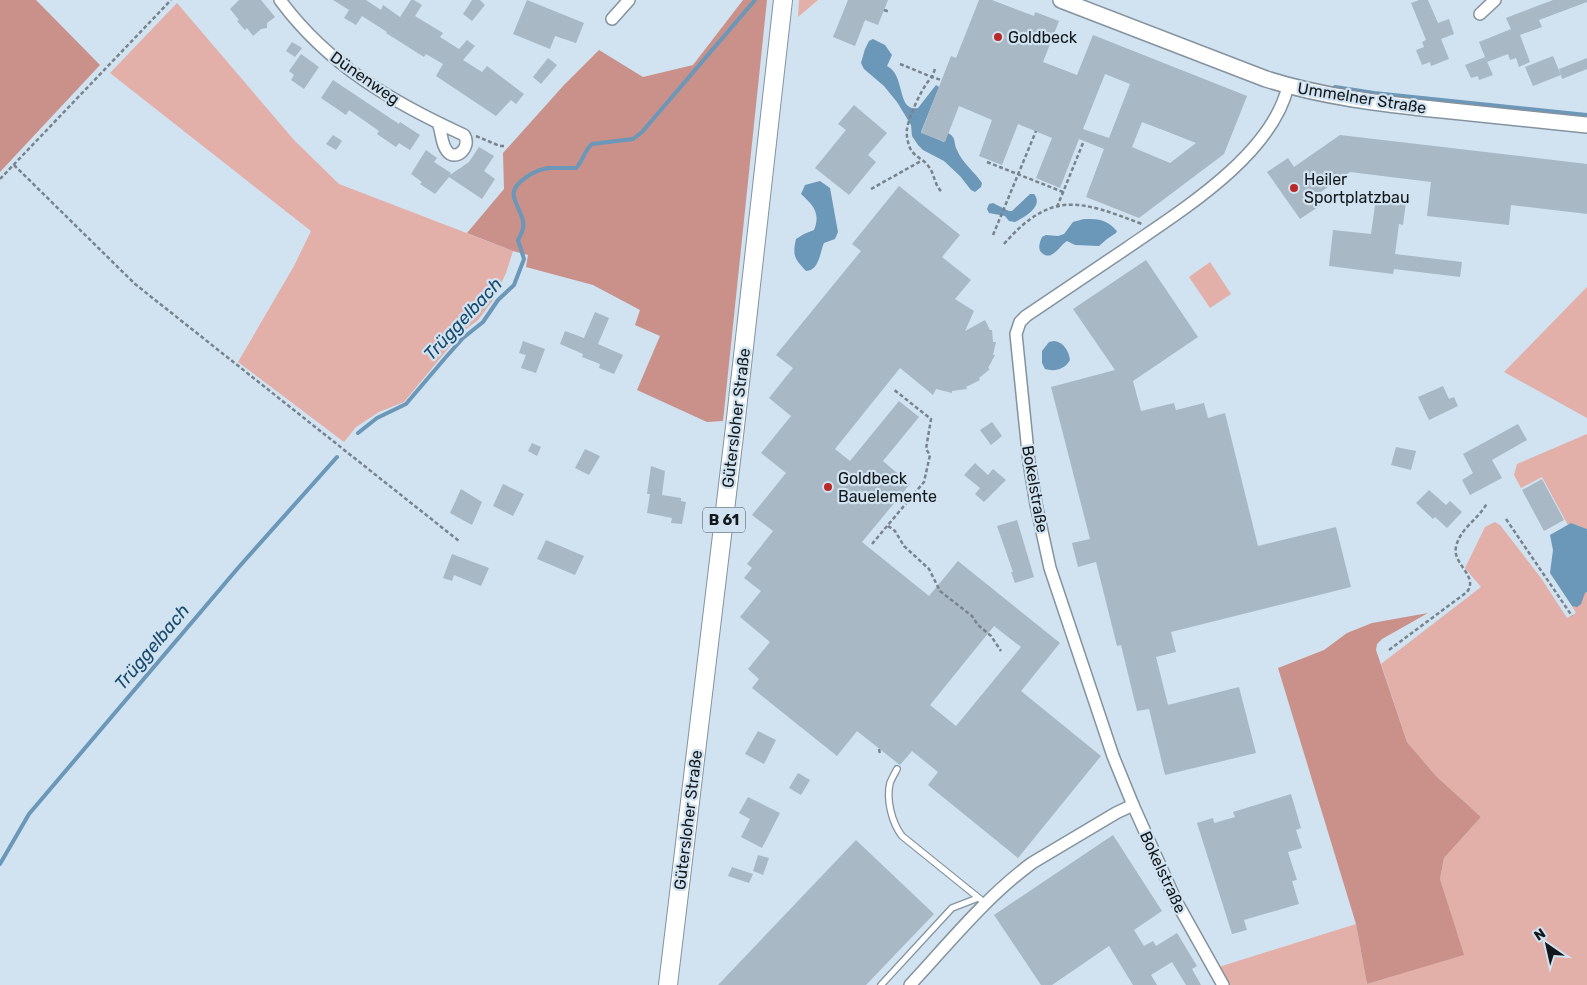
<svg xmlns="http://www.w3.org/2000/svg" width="1587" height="985" font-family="Rubik,sans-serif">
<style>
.green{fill:#e3afa9}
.forest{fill:#c9918a}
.water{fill:#6b97b8}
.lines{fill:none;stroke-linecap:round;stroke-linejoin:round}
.stream{stroke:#6b97b8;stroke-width:4}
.building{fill:#a8b8c5;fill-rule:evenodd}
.lane-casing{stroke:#83939f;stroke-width:8}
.street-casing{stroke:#83939f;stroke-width:14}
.secondary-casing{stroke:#83939f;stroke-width:18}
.primary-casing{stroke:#83939f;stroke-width:20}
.path{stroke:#78848d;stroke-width:2.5;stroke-dasharray:4 2.5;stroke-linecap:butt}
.lane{stroke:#fff;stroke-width:5.5}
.street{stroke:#fff;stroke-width:11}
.secondary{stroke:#fff;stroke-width:15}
.primary{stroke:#fff;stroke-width:18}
.poi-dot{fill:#b82928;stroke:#d1e2f0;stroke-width:2}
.labels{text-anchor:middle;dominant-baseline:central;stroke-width:4.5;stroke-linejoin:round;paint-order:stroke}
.shield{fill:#d1e2f0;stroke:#4b555c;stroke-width:1}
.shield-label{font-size:15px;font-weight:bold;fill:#12181c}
.poi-label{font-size:16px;fill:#12181c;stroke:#d1e2f0;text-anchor:start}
.street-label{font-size:16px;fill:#12181c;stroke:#d1e2f0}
.water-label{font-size:18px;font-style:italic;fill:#164a6d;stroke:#d1e2f0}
</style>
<rect width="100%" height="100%" fill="#d1e2f0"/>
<g class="green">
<path d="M 799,0 L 818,0 L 798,17 Z"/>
<path d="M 177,3 L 294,140 L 339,184 L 513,251 L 506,273 L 493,300 L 478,320 L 461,333 L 404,402 L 379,412 L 356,427 L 344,442 L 238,362 L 294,266 L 311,231 L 110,73 Z"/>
<path d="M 1210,262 L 1231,294 L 1210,308 L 1189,277 Z"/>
<path d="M 1587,287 L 1587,418 L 1504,372 Z"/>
<path d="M 1587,434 L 1587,529 L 1571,523 L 1568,525 L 1542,477 L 1521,488 L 1514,475 L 1517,464 Z"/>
<path d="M 1495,522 L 1500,525 L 1541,578 L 1567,618 L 1576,613 L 1572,606 L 1577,606 L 1585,593 L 1587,592 L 1587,985 L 1230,985 L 1219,967 L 1356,924 L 1367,984 L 1463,955 L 1440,879 L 1444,858 L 1481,817 L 1436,776 L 1407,742 L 1381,664 L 1481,587 L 1465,568 L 1485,527 Z"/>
</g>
<g class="forest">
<path d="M 0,0 L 36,0 L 100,65 L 0,172 Z"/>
<path d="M 743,0 L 767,0 L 723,421 L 707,422 L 637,390 L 660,336 L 635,325 L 640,310 L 593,285 L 526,267 L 528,255 L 513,251 L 467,233 L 504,189 L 503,153 L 564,85 L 599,50 L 643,77 L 693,65 Z"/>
<path d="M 1428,613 L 1382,639 L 1377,644 L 1376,650 L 1407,742 L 1436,776 L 1481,817 L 1444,858 L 1440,879 L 1464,955 L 1367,984 L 1356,924 L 1278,668 L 1324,650 L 1347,633 L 1372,623 Z"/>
</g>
<g class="water">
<path d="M 873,39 L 885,45 L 892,55 L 887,66 C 906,75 896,112 918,108 L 936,85 L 939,87 L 921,132 L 944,142 L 948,133 C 957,138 953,142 957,150 C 962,163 975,172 982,183 L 981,187 L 975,192 L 971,190 L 960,176 L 944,161 L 923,150 L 918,145 L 912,136 L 911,125 L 897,102 L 884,86 L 864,69 L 861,63 L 865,49 L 869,41 Z"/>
<path d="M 820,181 L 830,188 L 838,232 L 835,239 L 824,243 C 820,252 819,271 806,271 C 795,259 792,256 796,239 L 804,234 L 814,230 C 821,213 813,205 801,194 L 805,185 Z"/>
<path d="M 1030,194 L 1034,194 C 1044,206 1025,217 1015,222 L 1009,221 L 1005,216 L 989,213 L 987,209 L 989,204 L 993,203 L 1009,211 L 1012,211 Z"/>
<path d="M 1084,219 C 1099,219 1106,219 1117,231 L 1116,233 L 1107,239 L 1099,246 L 1075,245 L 1067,241 C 1060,245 1052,262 1042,253 C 1037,249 1040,242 1042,237 L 1046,235 L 1058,236 L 1064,234 L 1073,222 Z"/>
<path d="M 1054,341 C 1064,342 1069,352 1070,360 C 1065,369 1055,372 1045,369 L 1042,363 L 1042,351 L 1049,342 Z"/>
<path d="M 1571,523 L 1587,529 L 1587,592 L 1585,593 L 1581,604 L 1577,607 L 1572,606 L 1550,573 L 1553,550 L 1550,535 Z"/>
</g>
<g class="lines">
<g class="stream">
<path d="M 1335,87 L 1374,93 L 1587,115"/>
<path d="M 358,433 L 377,418 L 406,404 L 446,357 L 463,338 L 483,322 L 498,300 L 514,285 L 524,259 L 518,240 C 530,220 519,216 514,197 C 510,183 537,169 549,168 C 558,168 567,168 576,168 C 583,161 584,151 592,144 L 633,139 L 642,132 L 755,0"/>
<path d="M 0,864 L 29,814 L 238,568 L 337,457"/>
</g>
</g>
<g class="building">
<path d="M 239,0 L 261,0 L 275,17 L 267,23 L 267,28 L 261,29 L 253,36 L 247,28 L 245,30 L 243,28 L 237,21 L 239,20 L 230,9 Z"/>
<path d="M 333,0 L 366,0 L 381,10 L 383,5 L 400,17 L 411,0 L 414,0 L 422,5 L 415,16 L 443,33 L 440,37 L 459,49 L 467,40 L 475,46 L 463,60 L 482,72 L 487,66 L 524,94 L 516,104 L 511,100 L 496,116 L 436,76 L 443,64 L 426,54 L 424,57 L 386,33 L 387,32 L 362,16 L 356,25 L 344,18 L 349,10 Z"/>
<path d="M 472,0 L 480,0 L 485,5 L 472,21 L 463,14 Z"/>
<path d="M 527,0 L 584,23 L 576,43 L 555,36 L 550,49 L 513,34 Z"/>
<path d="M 848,0 L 888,0 L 878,25 L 865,20 L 855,46 L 833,37 Z"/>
<path d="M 979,0 L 992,0 L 1034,16 L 1035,12 L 1059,21 L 1043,62 L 1077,75 L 1093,35 L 1247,96 L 1224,154 L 1139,218 L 1086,197 L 1104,149 L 1079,139 L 1060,188 L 1036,178 L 1052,138 L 1018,124 L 1002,165 L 979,156 L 992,120 L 959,106 L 945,142 L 921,133 L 951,56 L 956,58 ZM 1105,74 L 1130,84 L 1109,138 L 1083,129 ZM 1142,122 L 1168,132 L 1196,143 L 1170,163 L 1132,147 Z"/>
<path d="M 1419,0 L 1428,0 L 1438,23 L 1449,19 L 1454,34 L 1441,39 L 1449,59 L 1431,66 L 1430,62 L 1422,65 L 1416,50 L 1424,47 L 1422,42 L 1426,40 L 1411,3 Z"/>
<path d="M 1553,0 L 1587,0 L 1587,2 L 1539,20 L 1542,27 L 1520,35 L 1530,62 L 1519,67 L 1516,58 L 1510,60 L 1508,54 L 1487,62 L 1479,42 L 1511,29 L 1506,18 Z"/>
<path d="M 292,42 L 302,48 L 295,57 L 286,51 Z"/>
<path d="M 301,54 L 319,67 L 304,89 L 291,80 L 294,75 L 289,71 Z"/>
<path d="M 1553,56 L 1561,75 L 1559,69 L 1587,58 L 1587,69 L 1562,79 L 1561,75 L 1533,86 L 1525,67 Z"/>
<path d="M 1485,57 L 1493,75 L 1479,80 L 1478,76 L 1471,78 L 1465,65 Z"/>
<path d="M 548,58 L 557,65 L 541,84 L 533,77 Z"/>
<path d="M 333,80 L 399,124 L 400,122 L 420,135 L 410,150 L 399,143 L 396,147 L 377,134 L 379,131 L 349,110 L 346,115 L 321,98 Z"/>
<path d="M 854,105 L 887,133 L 868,155 L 876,162 L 849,195 L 815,168 L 846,130 L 838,124 Z"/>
<path d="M 333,135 L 342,141 L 336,150 L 326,144 Z"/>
<path d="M 1340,135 L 1587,164 L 1587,214 L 1511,205 L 1509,225 L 1427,216 L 1431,182 L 1350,172 L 1315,196 L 1321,205 L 1300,219 L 1267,172 L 1288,158 L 1294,167 Z"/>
<path d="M 479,147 L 494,156 L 484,171 L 495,179 L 482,199 L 449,177 L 435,194 L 420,184 L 422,182 L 411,174 L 426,150 L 437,158 L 434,162 L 451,173 L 450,175 L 469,162 Z"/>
<path d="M 899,186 L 960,235 L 942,257 L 971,280 L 955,299 L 974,311 L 965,331 L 985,320 L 990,330 L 992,330 L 993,342 L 996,342 L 993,355 L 995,355 L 988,368 L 990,369 L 979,378 L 980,380 L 966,387 L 967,389 L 952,391 L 952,393 L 936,389 L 933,395 L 900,368 L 835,449 L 850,461 L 899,401 L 919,417 L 883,461 L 910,484 L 862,542 L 929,596 L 958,561 L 1060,643 L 1021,691 L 1101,756 L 1018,858 L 928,785 L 938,772 L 912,751 L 900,765 L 857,731 L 837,756 L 752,688 L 759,679 L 748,669 L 770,642 L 740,617 L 761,591 L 744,578 L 752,568 L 747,564 L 773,531 L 752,515 L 786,473 L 761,453 L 791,416 L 769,398 L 793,368 L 776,355 L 861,251 L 852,244 ZM 994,626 L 1021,647 L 956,726 L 930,705 Z"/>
<path d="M 1376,198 L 1406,202 L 1403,225 L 1399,224 L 1395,254 L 1462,262 L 1460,277 L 1394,269 L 1393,274 L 1329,266 L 1333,230 L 1371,234 Z"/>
<path d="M 1146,260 L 1198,337 L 1133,381 L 1141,411 L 1174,403 L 1176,410 L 1204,403 L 1208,418 L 1225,413 L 1258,546 L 1336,527 L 1351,587 L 1171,632 L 1176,652 L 1156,657 L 1168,705 L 1239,687 L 1256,753 L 1165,775 L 1149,709 L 1137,711 L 1121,645 L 1117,646 L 1096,562 L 1078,567 L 1072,543 L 1090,539 L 1051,387 L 1115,370 L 1073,309 Z"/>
<path d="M 595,312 L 609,318 L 598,344 L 623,355 L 614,374 L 599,368 L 600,364 L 582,357 L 583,354 L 560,344 L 565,331 L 584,338 Z"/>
<path d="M 523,341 L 545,349 L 536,373 L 521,368 L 526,355 L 519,353 Z"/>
<path d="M 1443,386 L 1449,399 L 1454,397 L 1458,406 L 1429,420 L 1418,397 Z"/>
<path d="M 992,422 L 1002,436 L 991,445 L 980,430 Z"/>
<path d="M 1518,424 L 1527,440 L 1492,460 L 1502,478 L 1470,495 L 1462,480 L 1473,473 L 1463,454 Z"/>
<path d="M 532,443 L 541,447 L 537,456 L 528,451 Z"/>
<path d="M 1396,447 L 1416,451 L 1411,470 L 1391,465 Z"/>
<path d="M 585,449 L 600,456 L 589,475 L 575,468 Z"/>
<path d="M 975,463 L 988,475 L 993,469 L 1006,480 L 984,502 L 975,494 L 980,488 L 964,475 Z"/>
<path d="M 651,466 L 665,471 L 662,495 L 681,498 L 681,501 L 686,502 L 682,524 L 671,523 L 672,518 L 647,513 L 650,494 L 647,494 Z"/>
<path d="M 1542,479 L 1564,520 L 1544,531 L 1522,490 Z"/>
<path d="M 503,484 L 524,494 L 513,516 L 493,506 Z"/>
<path d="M 461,489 L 482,502 L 472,525 L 450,513 Z"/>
<path d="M 1429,490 L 1446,505 L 1450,501 L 1462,512 L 1447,528 L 1435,517 L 1433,519 L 1416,503 Z"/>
<path d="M 1017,520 L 1034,577 L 1015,583 L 1011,572 L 1013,572 L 997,526 Z"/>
<path d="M 546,540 L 584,556 L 575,575 L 537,559 Z"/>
<path d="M 452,554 L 489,568 L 481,586 L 454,575 L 452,581 L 443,578 Z"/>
<path d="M 758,731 L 776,740 L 764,764 L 745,754 Z"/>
<path d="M 798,773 L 810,780 L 801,795 L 789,788 Z"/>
<path d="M 1291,794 L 1301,828 L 1296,830 L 1302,848 L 1288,852 L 1297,880 L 1292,881 L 1299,904 L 1244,920 L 1247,930 L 1232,934 L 1197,823 L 1213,818 L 1214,823 L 1235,817 L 1233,812 Z"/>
<path d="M 748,797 L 780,813 L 762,848 L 741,837 L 750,819 L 739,813 Z"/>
<path d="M 1113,835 L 1162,911 L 1134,930 L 1144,946 L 1153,941 L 1156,946 L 1177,933 L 1197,966 L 1192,969 L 1201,985 L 1186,985 L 1172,962 L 1151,975 L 1157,985 L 1133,985 L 1109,946 L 1052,985 L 1041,985 L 994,915 Z"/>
<path d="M 856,840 L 934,914 L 866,985 L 718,985 Z"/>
<path d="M 758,855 L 769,858 L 763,875 L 753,871 Z"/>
<path d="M 732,867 L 753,874 L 749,883 L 728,876 Z"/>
</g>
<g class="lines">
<g class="lane-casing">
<g id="lane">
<path d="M 897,769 C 895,773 892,778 890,783 C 886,800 892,823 902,836 L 985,903"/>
<path d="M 881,985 L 952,908 L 978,898"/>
</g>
</g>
<g class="street-casing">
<g id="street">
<path d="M 280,0 C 328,65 392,102 464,135 C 472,146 456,163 447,151 C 441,144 442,132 438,123"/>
<path d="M 1480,14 L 1495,0"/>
<path d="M 612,19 L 629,0"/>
<path d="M 910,985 C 949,943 986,897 1032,863 L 1116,813 L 1133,805"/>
<path d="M 1223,985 L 1176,901 L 1133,805 L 1113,756 L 1050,568 L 1036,504 L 1029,462 L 1016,334 L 1020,322 L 1026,316 C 1060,293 1093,271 1127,248 C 1182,210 1272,155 1288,86"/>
</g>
</g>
<g class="secondary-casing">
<path id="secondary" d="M 1061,0 L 1266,79 C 1323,97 1383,104 1442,110 C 1491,115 1539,120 1587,125"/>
</g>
<g class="primary-casing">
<path id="primary" d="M 668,985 L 735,427 L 783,0"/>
</g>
<g class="path">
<path d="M 884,10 L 890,12"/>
<path d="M 900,64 L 932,77 C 923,85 909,116 907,129 C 906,135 908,143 910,148 C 914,157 924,159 929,167 C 935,175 934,184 941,191"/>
<path d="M 935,69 L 932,77 L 941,80"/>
<path d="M 476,136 L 500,146 L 505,146"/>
<path d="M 987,162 L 1063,192"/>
<path d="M 14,165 L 135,284 L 459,541"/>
<path d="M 0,179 L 171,0"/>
<path d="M 871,189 L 921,161"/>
<path d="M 1057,207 L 1083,143"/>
<path d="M 993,235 L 1036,131"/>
<path d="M 1004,244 C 1052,189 1081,201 1142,224"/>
<path d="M 1506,519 L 1572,616"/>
<path d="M 888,526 L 895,531 L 904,546 L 929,569 L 940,591 L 972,616 L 978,625 L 991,636 L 1001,651"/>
<path d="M 872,544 L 924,482 L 930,455 L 926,449 L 931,419 L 893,389"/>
<path d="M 1389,650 L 1467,592 C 1479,576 1452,564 1456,547 C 1460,528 1479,519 1487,503"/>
<path d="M 879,749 L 880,754"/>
</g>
<use href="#lane" class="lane"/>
<use href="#street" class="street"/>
<use href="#secondary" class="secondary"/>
<use href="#primary" class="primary"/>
</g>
<g class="poi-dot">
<circle cx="998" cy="37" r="5"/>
<circle cx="1294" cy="188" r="5"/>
<circle cx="828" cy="487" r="5"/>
</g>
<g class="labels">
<rect class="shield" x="703" y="507.5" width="42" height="25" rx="4"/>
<g class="shield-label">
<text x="724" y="520">B 61</text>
</g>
<g class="poi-label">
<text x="1008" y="37">Goldbeck</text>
<text x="1304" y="179">Heiler<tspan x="1304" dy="18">Sportplatzbau</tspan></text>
<text x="838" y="478">Goldbeck<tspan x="838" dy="18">Bauelemente</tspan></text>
</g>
<g class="street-label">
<text transform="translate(365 78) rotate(35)">Dünenweg</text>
<text transform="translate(1362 98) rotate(9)">Ummelner Straße</text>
<text transform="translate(736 418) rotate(-83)">Gütersloher Straße</text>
<text transform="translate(1035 489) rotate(80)">Bokelstraße</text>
<text transform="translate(688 820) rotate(-83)">Gütersloher Straße</text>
<text transform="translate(1163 872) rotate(65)">Bokelstraße</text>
</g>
<g class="water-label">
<text transform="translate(463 319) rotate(-47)">Trüggelbach</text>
<text transform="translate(152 647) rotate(-50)">Trüggelbach</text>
</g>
</g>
<g transform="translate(1547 945) rotate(326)" stroke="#d1e2f0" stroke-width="4" paint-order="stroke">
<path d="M0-4L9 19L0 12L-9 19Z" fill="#12181c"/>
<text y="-8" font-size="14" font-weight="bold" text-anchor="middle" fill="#12181c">N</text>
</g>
</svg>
